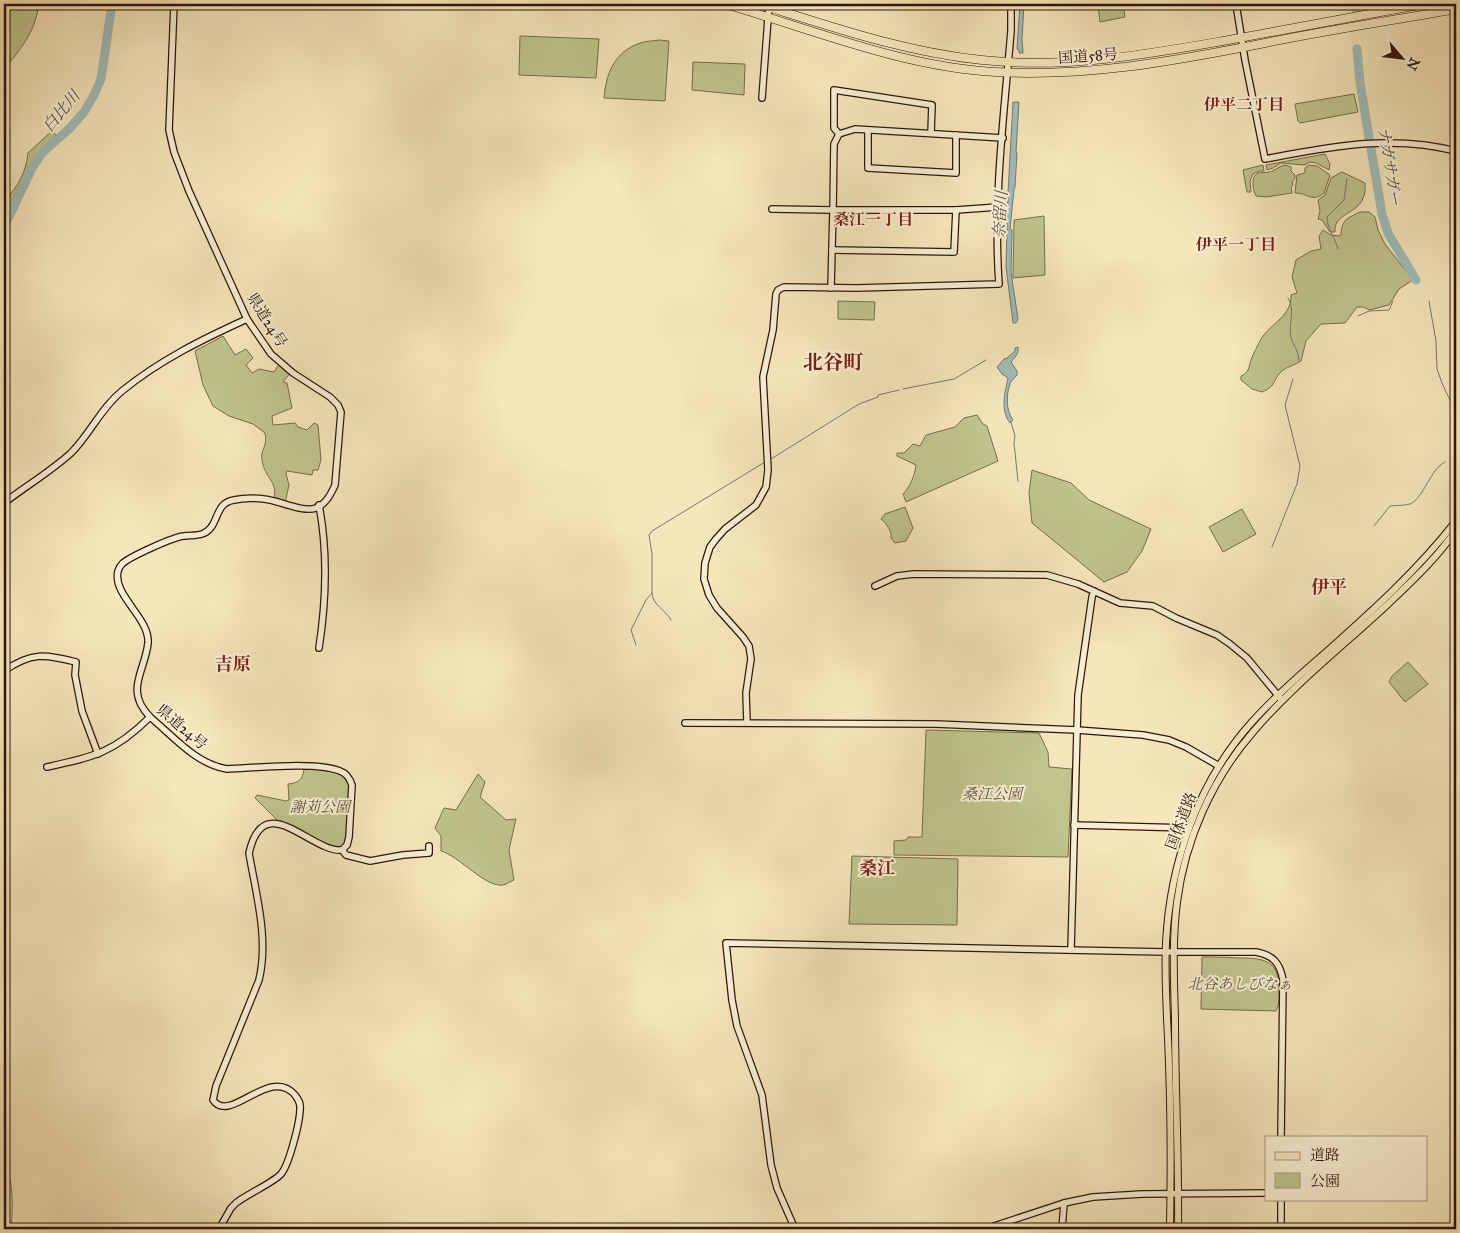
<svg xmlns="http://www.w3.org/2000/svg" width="1460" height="1233" font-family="'IM FELL Great Primer','Noto Serif JP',serif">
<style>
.green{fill:#c0c48d;stroke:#786c4a}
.water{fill:#a0bdba;stroke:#737973}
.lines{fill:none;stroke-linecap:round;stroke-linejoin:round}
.stream{stroke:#737973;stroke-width:1}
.river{stroke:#a0bdba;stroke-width:9}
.secondary-casing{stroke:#2f1408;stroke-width:8}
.primary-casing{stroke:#2f1408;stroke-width:8}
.highway-casing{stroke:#2f1408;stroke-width:9}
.secondary{stroke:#f8efd3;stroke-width:5.5}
.primary{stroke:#f5e6bb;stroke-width:6}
.highway{stroke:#f5e6bb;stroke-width:8}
.labels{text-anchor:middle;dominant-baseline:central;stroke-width:4;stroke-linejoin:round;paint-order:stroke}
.street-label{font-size:15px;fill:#2f1408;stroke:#f8efd3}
.park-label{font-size:15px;font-style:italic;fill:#625237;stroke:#f8efd3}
.neighbourhood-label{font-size:16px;font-weight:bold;fill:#7a1f14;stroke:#f8efd3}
.water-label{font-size:16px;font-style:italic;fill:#574f46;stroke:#f8efd3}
.quarter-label{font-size:18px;font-weight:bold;fill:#7a1f14;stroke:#f8efd3}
.district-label{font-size:20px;font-weight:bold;fill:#7a1f14;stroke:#f8efd3}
</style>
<rect width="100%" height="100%" fill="#f5e6bb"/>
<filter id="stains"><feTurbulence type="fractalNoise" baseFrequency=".004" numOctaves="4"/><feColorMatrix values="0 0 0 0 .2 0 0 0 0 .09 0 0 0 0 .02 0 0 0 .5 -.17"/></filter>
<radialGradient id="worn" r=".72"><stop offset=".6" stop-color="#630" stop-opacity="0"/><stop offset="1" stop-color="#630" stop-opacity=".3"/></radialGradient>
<g class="green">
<path d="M 4,4 L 39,4 C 34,35 22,46 4,70 Z"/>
<path d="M 1098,4 L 1123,4 L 1125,17 L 1100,22 Z"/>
<path d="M 520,36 L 599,39 L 596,78 L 519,75 Z"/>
<path d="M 659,40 L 669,41 L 665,101 L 604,98 C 606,74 614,52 640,43 C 646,41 653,41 659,40 Z"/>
<path d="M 693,62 L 745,64 L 744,95 L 692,90 Z"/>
<path d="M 1354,94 L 1358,112 L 1300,123 L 1298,121 L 1295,104 Z"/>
<path d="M 52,131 L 56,135 L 31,163 L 14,196 L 4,219 L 4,202 C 18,186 26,173 28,153 Z"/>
<path d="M 1325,154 L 1330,164 L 1329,170 L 1316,163 L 1310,162 L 1304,165 L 1281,163 L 1273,168 L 1267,170 L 1266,165 Z"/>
<path d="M 1263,165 L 1264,171 L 1259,171 L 1253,174 L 1250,181 L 1251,192 L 1247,192 L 1243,170 Z"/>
<path d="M 1285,165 L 1291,167 L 1291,171 L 1295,175 L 1295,178 L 1292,182 L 1293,185 L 1291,187 L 1292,193 L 1266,197 L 1256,196 C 1253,190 1250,177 1258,173 C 1261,172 1266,173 1270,172 C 1276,170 1279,166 1285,165 Z"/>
<path d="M 1309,165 L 1317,166 L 1330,175 L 1324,193 C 1312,203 1308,193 1295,193 L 1297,175 L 1305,173 L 1305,168 Z"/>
<path d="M 1342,172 L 1365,183 C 1368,217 1333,209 1335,232 L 1330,232 L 1322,220 L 1318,219 L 1320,211 L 1318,200 L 1325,195 L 1331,178 Z"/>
<path d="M 1360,212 L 1369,212 L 1375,217 L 1378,230 L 1385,244 L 1413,280 L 1399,289 L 1389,305 L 1370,310 L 1363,307 L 1357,307 L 1345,323 L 1321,324 L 1306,341 L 1301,361 C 1295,365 1287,367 1282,371 C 1272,380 1277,386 1262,392 L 1252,389 L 1241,380 L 1241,376 C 1249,373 1249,367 1251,360 C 1253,354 1258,345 1261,339 C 1271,323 1292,316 1291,295 L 1297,293 L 1292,277 L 1296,260 L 1311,251 L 1321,249 L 1319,236 L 1323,230 L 1331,235 L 1339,236 L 1341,235 C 1342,219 1346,219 1360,212 Z"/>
<path d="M 1044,216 L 1045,275 L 1013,278 L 1014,220 Z"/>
<path d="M 838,301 L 875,302 L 874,320 L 838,319 Z"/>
<path d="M 223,336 L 235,355 L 246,349 L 253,358 L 246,365 L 252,373 L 259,369 L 274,372 L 280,363 L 291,372 L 283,382 L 287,383 L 292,408 L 272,416 L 273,425 L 295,423 L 298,427 L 307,430 L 314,423 L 318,425 L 321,460 L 318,470 L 313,470 L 312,475 L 287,471 L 286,474 L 289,485 L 285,503 L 274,501 C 278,479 265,480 262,460 C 260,449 268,447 265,433 L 253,424 L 229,416 L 213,406 L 203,385 L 195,351 Z"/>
<path d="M 977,415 L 983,424 L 987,426 L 998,461 L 906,502 L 903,494 C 910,487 915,475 916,465 L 897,456 L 897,453 L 904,453 L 913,444 L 920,446 L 926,435 L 955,427 L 964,418 Z"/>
<path d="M 1032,470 L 1071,483 L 1089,500 L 1151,529 L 1142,551 L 1127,572 L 1104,582 L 1032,523 L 1029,493 Z"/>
<path d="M 905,507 L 913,528 L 906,541 L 895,543 L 891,538 C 892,531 886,523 881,519 L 885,514 Z"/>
<path d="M 1242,509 L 1256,534 L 1223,552 L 1209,527 Z"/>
<path d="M 1408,662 L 1428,684 L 1405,702 L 1389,682 L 1392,676 Z"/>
<path d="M 926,730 L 1039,733 L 1048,752 L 1049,767 L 1072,769 L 1068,857 L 894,855 L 894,841 L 906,840 L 908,837 L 922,837 Z"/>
<path d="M 304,766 L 340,771 L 350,779 L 347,845 L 336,850 L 282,825 L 255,798 L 257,795 L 286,801 L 289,800 L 288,784 C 300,783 304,778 304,766 Z"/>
<path d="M 478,774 L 485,782 L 480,797 L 506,820 L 516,819 L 509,850 L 514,880 C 511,881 507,884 503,885 C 486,888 459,856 441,851 L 441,836 L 435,828 L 444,808 L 456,810 Z"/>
<path d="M 852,856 L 958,859 L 957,925 L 849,924 Z"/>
<path d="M 1202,957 C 1214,957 1226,957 1238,958 C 1261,958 1279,959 1279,987 C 1279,995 1280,1004 1276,1011 L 1201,1009 Z"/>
</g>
<g class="water">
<path d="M 1020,4 L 1024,4 L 1022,39 L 1023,53 L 1019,53 L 1019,50 L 1017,49 Z"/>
<path d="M 1013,102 L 1019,102 L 1016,152 L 1017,153 L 1015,187 L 1014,189 L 1010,230 L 1012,230 L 1011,272 L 1018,319 L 1016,323 L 1013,323 L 1006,267 L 1008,193 Z"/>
<path d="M 1018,347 C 1019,354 1015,357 1011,362 L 1017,371 L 1017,375 C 1015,378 1011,380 1010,384 C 1006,395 1006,411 1013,420 L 1010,423 C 1000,410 1005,393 1008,378 L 1002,374 L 997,367 L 1004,359 L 1007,358 L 1015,351 L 1015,348 Z"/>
</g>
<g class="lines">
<g class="stream">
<path d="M 1338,249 C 1335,238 1327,228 1327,217 L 1344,200 L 1347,179"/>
<path d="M 1288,298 C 1296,309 1288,324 1291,338 C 1293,346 1298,348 1299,361"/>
<path d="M 1429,301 L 1436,341 L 1437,369 L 1442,383 L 1456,413"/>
<path d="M 1358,316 L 1369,311 L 1389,310 L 1393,301"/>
<path d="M 903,389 L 954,379 L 986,360"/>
<path d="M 1011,422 L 1015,436 L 1014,443 L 1018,481"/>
<path d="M 771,459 L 859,404 L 878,397 L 878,395 L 899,390"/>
<path d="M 1374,526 L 1390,506 C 1396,505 1403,506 1410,504 C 1424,498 1430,469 1445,462"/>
<path d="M 1272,547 L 1297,484 L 1300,466 L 1285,405 L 1293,379"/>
<path d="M 652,593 C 652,605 666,610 671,620"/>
<path d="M 636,645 L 631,630 L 646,600 L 652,593 L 652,554 L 649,535 L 652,531 L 765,462"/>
<path d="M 4,1160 C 14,1182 13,1206 11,1229"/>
</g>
<g class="river">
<path d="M 1356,9 L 1357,4"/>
<path d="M 1357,49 L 1360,83 L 1382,214 L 1388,233 L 1416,280"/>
<path d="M 4,227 L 32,168 L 42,153 L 69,129 L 84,112 L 94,95 L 101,79 L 112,4"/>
</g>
<g class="secondary-casing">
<g id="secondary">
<path d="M 174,4 L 169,130 L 174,152 L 189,191 L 247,319 L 271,354 L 293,373 L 330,397 L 338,405 L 341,412 L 335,485 C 331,494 326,504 316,508 C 303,513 278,500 264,499 C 255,498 243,498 234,500 C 213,503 220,528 202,534 C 196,536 190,535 184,536 C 173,537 129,557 122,564 C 120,566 119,568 118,571 C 112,595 150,618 148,643 C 145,672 124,690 150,717 C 174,737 196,764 227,769 C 255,768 315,761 340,771 C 346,773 350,779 352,785 L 349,837 L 347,845 L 342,850 C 311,853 264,787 249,853 C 256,894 269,939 259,980 L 216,1086 L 213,1100 C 230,1125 270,1065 295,1095 C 298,1099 301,1103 300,1109 C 300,1122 289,1165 281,1174 C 273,1183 247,1194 236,1203 L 231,1208 L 219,1229"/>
<path d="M 1236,4 L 1245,60 L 1265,159 C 1329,147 1391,134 1456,151"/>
<path d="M 762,98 L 769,5"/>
<path d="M 868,130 L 868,168 L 956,173 L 956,135"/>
<path d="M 839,134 L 834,128 L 834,90 L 932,105 L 931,133"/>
<path d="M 772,209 L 833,210 L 834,144 L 839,134 L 855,129 L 1003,138"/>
<path d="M 832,250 L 954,252 L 956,210"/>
<path d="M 831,288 L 833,210 L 956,210 L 998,207"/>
<path d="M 4,503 C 26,486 50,472 71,453 C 90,434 101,408 122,391 C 160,360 203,339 247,319"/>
<path d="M 875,586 L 897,576 L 914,574 L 1047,575 L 1078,584 L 1120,603 L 1153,606 L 1176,618 L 1217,635 L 1230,644 L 1247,658 L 1281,699"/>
<path d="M 319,648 C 326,602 328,552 319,505"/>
<path d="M 4,671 C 31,652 45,654 76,662 L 75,675 L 82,711 L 98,754"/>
<path d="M 747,722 L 746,693 L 751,659 L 749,646 L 743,637 L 717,608 L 709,595 L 704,579 L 705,563 L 710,547 L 716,539 L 725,529 L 756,505 L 766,487 L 768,470 L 763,377 L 773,330 L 776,294 L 778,290 L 784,287 L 857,288 L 999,284 C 993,200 1004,115 1011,31 L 1011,4"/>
<path d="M 685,723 L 936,724 L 1077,730 L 1143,735 L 1169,740 L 1186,747 L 1219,766"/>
<path d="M 47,767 C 94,757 115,752 150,717"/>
<path d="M 1074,825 L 1189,828"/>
<path d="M 342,850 L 346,855 L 370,861 L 403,855 L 429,853 L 429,846"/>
<path d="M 1071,950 L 1078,695 L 1092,597 L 1094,591"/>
<path d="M 795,1229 L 777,1188 L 771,1165 L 762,1095 L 737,1026 L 732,1000 L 726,943 L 1166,952 L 1256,952 C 1273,955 1280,963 1283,980 L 1281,1137"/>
<path d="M 985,1229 L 1064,1203 L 1093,1197 L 1142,1194 L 1266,1193"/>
<path d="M 1062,1229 L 1064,1203"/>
<path d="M 1281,1229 L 1281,1199"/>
</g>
</g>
<g class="primary-casing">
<g id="primary">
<path d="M 1170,1229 C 1171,1175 1171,1120 1169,1065 C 1168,1025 1164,983 1166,943 C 1170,863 1198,782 1252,722 C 1274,697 1299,676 1324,654 C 1371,612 1417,571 1456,521"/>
<path d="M 1178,1229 C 1179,1159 1175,1089 1175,1019 C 1174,981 1172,941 1177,902 C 1185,840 1212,779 1253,732 C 1293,685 1343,646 1388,604 C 1412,581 1437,558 1456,530"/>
</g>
</g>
<g class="highway-casing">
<g id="highway">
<path d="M 725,4 C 814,30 903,67 996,72 C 1084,77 1169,62 1255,45 C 1322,31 1389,21 1456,9"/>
<path d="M 759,4 C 832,27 905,52 982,60 C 1064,69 1143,55 1223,41 C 1290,29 1357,16 1424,4"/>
</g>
</g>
<use href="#secondary" class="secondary"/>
<use href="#primary" class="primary"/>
<use href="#highway" class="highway"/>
</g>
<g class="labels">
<g class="street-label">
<text transform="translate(1088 56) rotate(-4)">国道58号</text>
<text transform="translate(267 320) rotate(58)">県道24号</text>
<text transform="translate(182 727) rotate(40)">県道24号</text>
<text transform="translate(1181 821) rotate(-69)">国体道路</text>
</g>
<g class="park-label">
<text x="992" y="794">桑江公園</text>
<text x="320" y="807">謝苅公園</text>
<text x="1240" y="984">北谷あしびなぁ</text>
</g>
<g class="neighbourhood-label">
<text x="1244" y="104">伊平二丁目</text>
<text x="873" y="219">桑江一丁目</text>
<text x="1236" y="244">伊平一丁目</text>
</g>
<g class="water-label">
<text transform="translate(61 111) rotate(-50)">白比川</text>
<text transform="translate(1390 166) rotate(81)">ナガサガー</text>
<text transform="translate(1000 215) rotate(-87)">奈留川</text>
</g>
<g class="quarter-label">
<text x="1329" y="587">伊平</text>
<text x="233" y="664">吉原</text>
<text x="877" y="868">桑江</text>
</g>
<g class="district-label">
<text x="833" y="362">北谷町</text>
</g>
</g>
<rect width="1460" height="1233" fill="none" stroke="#f5e6bb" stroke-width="20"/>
<rect x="5" y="5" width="1450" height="1223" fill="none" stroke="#2f1408" stroke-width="2.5"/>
<rect x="10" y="10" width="1440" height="1213" fill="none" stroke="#2f1408"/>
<rect x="1265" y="1136" width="162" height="65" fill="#f8efd3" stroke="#a89782"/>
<rect x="1275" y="1152" width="25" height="8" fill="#f5e6bb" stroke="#a89782"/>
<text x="1310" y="1160" font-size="15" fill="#2f1408">道路</text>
<rect x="1275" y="1173" width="25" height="15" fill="#c0c48d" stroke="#a89782"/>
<text x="1310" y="1186" font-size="15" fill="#2f1408">公園</text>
<g transform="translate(1402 58) rotate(118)" stroke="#f8efd3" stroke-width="4" paint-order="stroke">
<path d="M0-4L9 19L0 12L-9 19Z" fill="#2f1408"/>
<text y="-8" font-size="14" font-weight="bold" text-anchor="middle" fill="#2f1408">N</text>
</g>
<rect width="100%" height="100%" filter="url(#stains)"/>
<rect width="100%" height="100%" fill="url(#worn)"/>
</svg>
